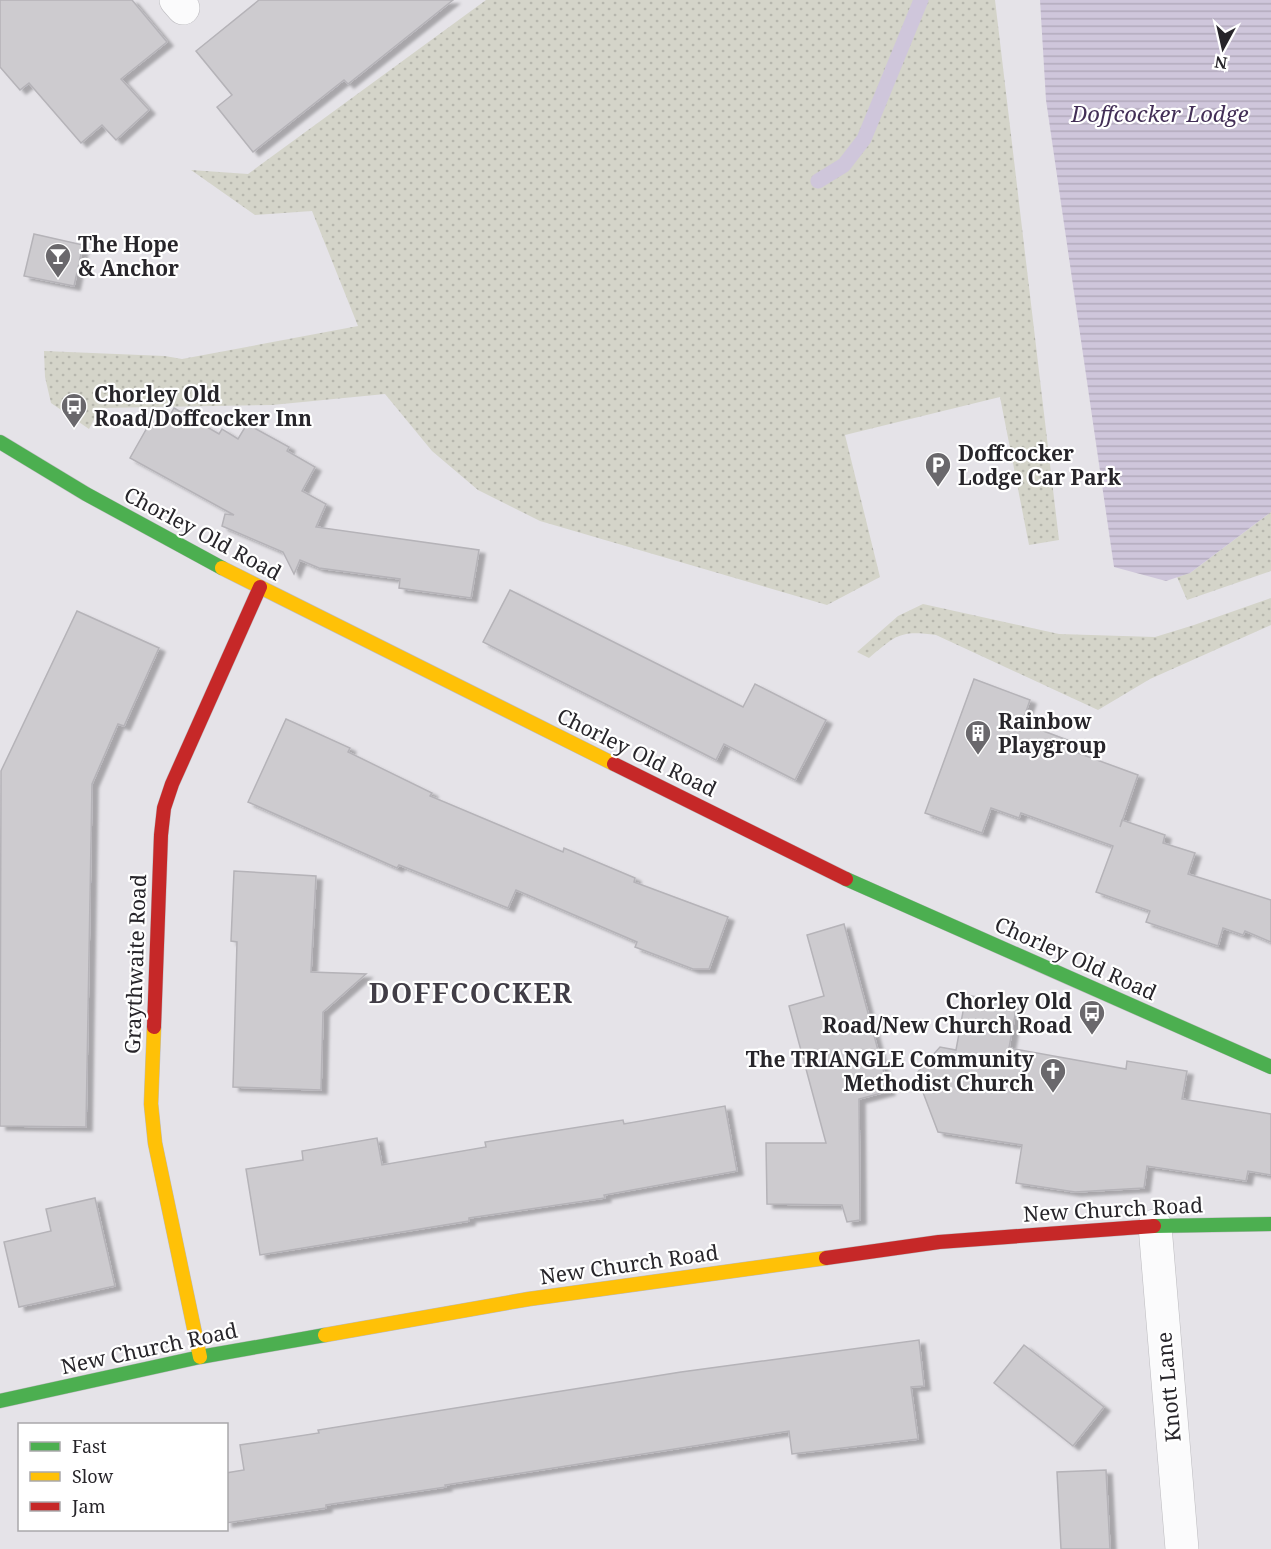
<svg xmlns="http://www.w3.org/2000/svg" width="1271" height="1549" font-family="'Noto Serif',serif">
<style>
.green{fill:url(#green-dots)}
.water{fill:url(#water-rules)}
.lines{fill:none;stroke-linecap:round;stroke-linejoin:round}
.stream{stroke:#cfc6db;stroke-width:15}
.building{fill:#cdcbcf;stroke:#b5b3b8;stroke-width:1.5;filter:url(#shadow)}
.street-casing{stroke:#bcbbbf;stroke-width:34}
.fast-casing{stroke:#bcbbbf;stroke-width:15}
.slow-casing{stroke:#bcbbbf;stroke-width:15}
.jam-casing{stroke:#bcbbbf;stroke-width:15}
.street{stroke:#fbfbfc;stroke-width:33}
.fast{stroke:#4caf50;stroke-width:14}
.slow{stroke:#ffc107;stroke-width:14}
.jam{stroke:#c62828;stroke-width:14}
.labels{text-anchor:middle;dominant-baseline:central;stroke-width:4.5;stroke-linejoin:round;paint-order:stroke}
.poi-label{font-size:21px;font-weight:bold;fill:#27252a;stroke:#fff;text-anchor:start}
.street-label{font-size:21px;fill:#27252a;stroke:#fff}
.water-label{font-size:22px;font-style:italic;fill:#432f57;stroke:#fff}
.district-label{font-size:27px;font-weight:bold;letter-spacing:1.5px;fill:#413d46;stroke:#fff}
</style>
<defs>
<pattern id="green-dots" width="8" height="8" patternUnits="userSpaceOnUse" patternTransform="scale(1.5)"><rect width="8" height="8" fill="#d4d4c9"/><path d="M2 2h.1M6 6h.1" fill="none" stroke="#b6b6ad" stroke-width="1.8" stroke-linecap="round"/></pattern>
<pattern id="water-rules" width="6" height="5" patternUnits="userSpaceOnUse" patternTransform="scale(1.5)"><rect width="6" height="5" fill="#cfc6db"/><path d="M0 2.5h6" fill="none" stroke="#b2aabc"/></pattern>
<filter id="shadow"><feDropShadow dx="6" dy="4" stdDeviation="1.5" flood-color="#0004"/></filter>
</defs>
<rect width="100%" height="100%" fill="#e5e3e8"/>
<g class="green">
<path d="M 486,0 L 995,0 L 1059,540 L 1029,545 L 1000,397 L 845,435 L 880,577 L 827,605 L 540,521 L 478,490 L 432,451 L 385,394 L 272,405 L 100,408 L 89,429 L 51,403 L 45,377 L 44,351 L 165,356 L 182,359 L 358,326 L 312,211 L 255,215 L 191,170 L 248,174 Z"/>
<path d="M 1271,512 L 1271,571 L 1187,600 L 1177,577 L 1190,573 Z"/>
<path d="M 1271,598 L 1271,625 L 1150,679 L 1098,710 L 936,635 C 900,630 896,635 869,658 L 857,652 L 898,616 L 923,604 L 1059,634 L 1155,637 L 1194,625 Z"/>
</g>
<path class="water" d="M 1040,0 L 1271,0 L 1271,512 L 1190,573 L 1166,581 L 1114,567 L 1046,100 Z"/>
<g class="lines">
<path class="stream" d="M 818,181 L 844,165 L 864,139 L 921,0"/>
</g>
<g class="building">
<path d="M 0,0 L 132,0 L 167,42 L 121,79 L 149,110 L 116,140 L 102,125 L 81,143 L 29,83 L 20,90 L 0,67 Z"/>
<path d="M 259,0 L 453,0 L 348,84 L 344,80 L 253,152 L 217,107 L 232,95 L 196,51 Z"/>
<path d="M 34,234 L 83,245 L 74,286 L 24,276 Z"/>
<path d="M 174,408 L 219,434 L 222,429 L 238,439 L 247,424 L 289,447 L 287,451 L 315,467 L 302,491 L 326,504 L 316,527 L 479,550 L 471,598 L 399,588 L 400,579 L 319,568 L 300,560 L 294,574 L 283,552 L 222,526 L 225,514 L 234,515 L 130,458 L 152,419 L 164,426 Z"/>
<path d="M 510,590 L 743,707 L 755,684 L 826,720 L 795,780 L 724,744 L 716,760 L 483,642 Z"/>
<path d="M 77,611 L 159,648 L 124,726 L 118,724 L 92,784 L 86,1127 L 0,1126 L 1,771 Z"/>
<path d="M 974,679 L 1030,700 L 1022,723 L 1070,741 L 1067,749 L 1138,775 L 1120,827 L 1122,820 L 1165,835 L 1163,843 L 1195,853 L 1188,874 L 1271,900 L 1271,942 L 1245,931 L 1243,935 L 1223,928 L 1218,946 L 1146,922 L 1150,911 L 1096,892 L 1113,846 L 1021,813 L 1019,818 L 991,808 L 982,833 L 925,813 Z"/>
<path d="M 286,719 L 350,748 L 348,752 L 432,793 L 430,796 L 563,852 L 564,848 L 635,878 L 634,882 L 728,917 L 709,969 L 693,969 L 635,947 L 637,942 L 516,890 L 508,908 L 399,865 L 397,868 L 248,802 Z"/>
<path d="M 234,871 L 316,876 L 311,972 L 366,974 L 323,1012 L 321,1090 L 233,1087 L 237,942 L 231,941 Z"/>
<path d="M 844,924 L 889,1091 L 859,1099 L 860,1220 L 847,1222 L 842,1205 L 767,1204 L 766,1143 L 826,1143 L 789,1006 L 824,996 L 807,935 Z"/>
<path d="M 966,995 L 1017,1004 L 1009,1048 L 1126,1069 L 1127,1061 L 1187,1071 L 1182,1099 L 1271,1114 L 1271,1175 L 1248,1171 L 1246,1181 L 1147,1166 L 1144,1188 L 1075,1192 L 1016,1183 L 1022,1145 L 938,1132 L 916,1074 L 940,1047 L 956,1050 Z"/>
<path d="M 725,1106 L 737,1171 L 604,1195 L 605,1198 L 469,1218 L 469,1221 L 260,1255 L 246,1169 L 303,1160 L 302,1151 L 377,1138 L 382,1165 L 486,1147 L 485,1142 L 623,1120 L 624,1124 Z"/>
<path d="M 95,1198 L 115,1286 L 19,1307 L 4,1242 L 51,1231 L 46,1209 Z"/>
<path d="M 919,1340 L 924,1386 L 911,1387 L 918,1439 L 792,1454 L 789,1431 L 445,1485 L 446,1487 L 326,1505 L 326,1508 L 226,1523 L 226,1473 L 244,1470 L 240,1445 L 319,1433 L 318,1430 L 681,1372 Z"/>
<path d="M 1024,1345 L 1104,1407 L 1073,1446 L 994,1383 Z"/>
<path d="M 1106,1470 L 1110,1549 L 1061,1549 L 1057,1472 Z"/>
</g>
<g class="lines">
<g class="street-casing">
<g id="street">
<path d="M 176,0 L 183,8"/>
<path d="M 1155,1226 L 1182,1549"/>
</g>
</g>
<g class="fast-casing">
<g id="fast">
<path d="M 0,442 L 86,494 L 222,568"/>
<path d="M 846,879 L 1271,1067"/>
<path d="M 1154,1226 L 1271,1224"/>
<path d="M 0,1401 L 200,1357 L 325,1335"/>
</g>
</g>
<g class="slow-casing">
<g id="slow">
<path d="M 222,568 L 614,764"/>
<path d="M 154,1027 L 151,1104 L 155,1143 L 200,1357"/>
<path d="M 325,1335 L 529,1299 L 826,1258"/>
</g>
</g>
<g class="jam-casing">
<g id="jam">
<path d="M 614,764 L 846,879"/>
<path d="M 154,1027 L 161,835 L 164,808 L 172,784 L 260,587"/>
<path d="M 826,1258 L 939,1242 L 1154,1226"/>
</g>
</g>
<use href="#street" class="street"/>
<use href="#fast" class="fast"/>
<use href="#slow" class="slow"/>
<use href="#jam" class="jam"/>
</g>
<defs>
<g id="bar-pin" transform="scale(1.35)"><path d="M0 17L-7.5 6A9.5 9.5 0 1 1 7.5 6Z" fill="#6a686c" stroke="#fff"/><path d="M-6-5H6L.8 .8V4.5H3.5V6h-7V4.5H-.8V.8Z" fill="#fff"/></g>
<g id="bus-pin" transform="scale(1.35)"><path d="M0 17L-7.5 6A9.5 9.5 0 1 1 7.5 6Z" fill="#6a686c" stroke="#fff"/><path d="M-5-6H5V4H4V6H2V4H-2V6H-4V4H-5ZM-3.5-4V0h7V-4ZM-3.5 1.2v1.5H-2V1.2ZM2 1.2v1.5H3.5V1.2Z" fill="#fff"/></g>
<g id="parking-pin" transform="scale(1.35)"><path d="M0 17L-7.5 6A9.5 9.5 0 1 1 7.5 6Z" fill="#6a686c" stroke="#fff"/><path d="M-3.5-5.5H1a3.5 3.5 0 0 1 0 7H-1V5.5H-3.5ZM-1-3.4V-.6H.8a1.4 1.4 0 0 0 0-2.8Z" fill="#fff"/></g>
<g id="building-pin" transform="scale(1.35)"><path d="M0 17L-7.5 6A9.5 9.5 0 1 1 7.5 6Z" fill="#6a686c" stroke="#fff"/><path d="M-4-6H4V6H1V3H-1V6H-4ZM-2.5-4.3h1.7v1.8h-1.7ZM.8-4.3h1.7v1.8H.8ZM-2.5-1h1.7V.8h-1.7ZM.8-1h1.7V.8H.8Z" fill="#fff"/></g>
<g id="church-pin" transform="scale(1.35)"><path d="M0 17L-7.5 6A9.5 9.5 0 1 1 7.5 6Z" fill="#6a686c" stroke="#fff"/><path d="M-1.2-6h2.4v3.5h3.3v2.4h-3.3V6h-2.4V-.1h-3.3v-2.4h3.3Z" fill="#fff"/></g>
</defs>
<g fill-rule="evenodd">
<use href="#bar-pin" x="58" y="256"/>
<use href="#bus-pin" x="74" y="406"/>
<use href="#parking-pin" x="938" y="465"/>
<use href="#building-pin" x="978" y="733"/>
<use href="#bus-pin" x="1092" y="1013"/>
<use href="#church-pin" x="1053" y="1071"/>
</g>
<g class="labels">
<g class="poi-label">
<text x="78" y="244">The Hope<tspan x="78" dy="24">&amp; Anchor</tspan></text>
<text x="94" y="394">Chorley Old<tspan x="94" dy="24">Road/Doffcocker Inn</tspan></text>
<text x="958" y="453">Doffcocker<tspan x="958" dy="24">Lodge Car Park</tspan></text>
<text x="998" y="721">Rainbow<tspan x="998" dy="24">Playgroup</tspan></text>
<text x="1072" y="1001" text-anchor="end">Chorley Old<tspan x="1072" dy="24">Road/New Church Road</tspan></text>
<text x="1034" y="1059" text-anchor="end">The TRIANGLE Community<tspan x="1034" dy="24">Methodist Church</tspan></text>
</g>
<g class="street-label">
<text transform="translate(203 533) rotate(28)">Chorley Old Road</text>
<text transform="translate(637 752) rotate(26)">Chorley Old Road</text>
<text transform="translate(1076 958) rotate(24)">Chorley Old Road</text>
<text transform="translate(135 964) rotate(-88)">Graythwaite Road</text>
<text transform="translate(1113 1209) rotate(-3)">New Church Road</text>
<text transform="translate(629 1264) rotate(-8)">New Church Road</text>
<text transform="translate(149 1348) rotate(-12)">New Church Road</text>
<text transform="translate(1168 1387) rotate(-95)">Knott Lane</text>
</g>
<g class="water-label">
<text x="1160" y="113">Doffcocker Lodge</text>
</g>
<g class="district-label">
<text x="471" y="992">DOFFCOCKER</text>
</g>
</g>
<rect x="18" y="1423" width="210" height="108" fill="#ffffff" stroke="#a9a8aa" stroke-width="1.5"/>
<rect x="30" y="1442" width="30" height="9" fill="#4caf50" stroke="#a9a8aa" stroke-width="1.5"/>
<text x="72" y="1453" font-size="18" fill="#27252a">Fast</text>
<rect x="30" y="1472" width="30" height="9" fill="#ffc107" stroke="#a9a8aa" stroke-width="1.5"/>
<text x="72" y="1483" font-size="18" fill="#27252a">Slow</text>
<rect x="30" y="1502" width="30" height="9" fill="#c62828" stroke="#a9a8aa" stroke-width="1.5"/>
<text x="72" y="1513" font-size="18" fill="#27252a">Jam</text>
<g transform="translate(1223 48) rotate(188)" stroke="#ffffff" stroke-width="4.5" paint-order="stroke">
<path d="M0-4.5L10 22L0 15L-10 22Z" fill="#27252a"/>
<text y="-9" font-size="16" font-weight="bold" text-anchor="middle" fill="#27252a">N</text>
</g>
</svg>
